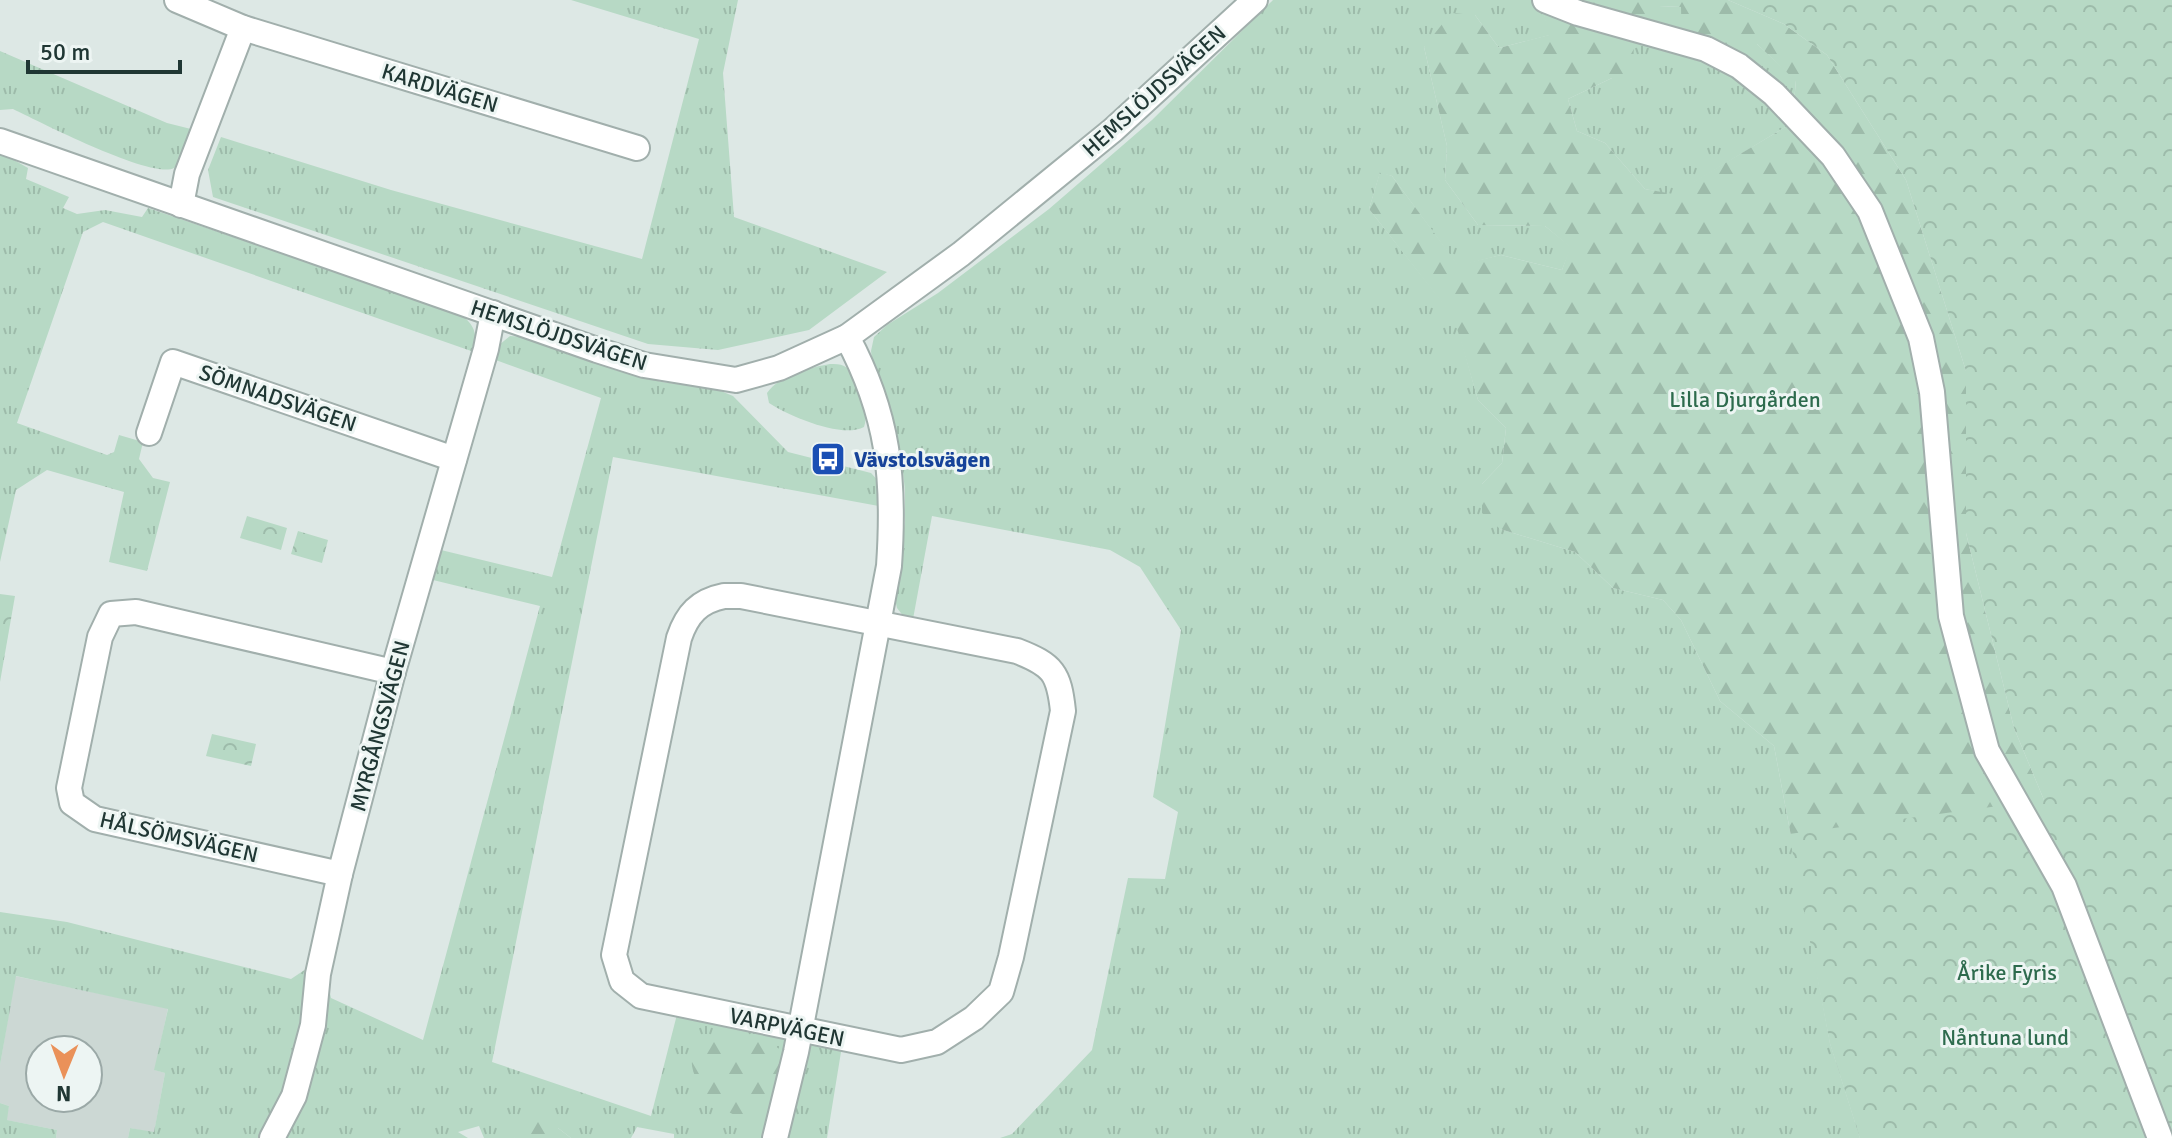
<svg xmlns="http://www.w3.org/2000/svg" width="2172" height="1138" font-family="Signika,sans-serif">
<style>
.built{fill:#ccd8d4;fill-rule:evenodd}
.grass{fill:url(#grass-tufts)}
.forest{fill:url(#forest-firs);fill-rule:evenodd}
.park{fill:url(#park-crowns)}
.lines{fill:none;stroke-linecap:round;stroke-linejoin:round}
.minor-casing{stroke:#a1afac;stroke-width:28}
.tertiary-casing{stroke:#a1afac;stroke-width:28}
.minor{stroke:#fff;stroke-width:24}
.tertiary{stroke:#fff;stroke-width:24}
.labels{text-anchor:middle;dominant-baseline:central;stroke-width:6;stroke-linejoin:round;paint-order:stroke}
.street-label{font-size:22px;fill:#203734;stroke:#edf5f3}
.park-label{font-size:22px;fill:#2d6b4d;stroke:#edf5f3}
.transit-label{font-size:22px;font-weight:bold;fill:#164399;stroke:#edf5f3;text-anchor:start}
</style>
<defs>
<pattern id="grass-tufts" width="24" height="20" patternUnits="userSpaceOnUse" patternTransform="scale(2)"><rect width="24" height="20" fill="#b7d9c5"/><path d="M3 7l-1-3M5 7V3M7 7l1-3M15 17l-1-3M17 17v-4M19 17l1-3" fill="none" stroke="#9dbbaa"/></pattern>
<pattern id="forest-firs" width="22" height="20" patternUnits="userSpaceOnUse" patternTransform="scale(2)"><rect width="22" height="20" fill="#b7d9c5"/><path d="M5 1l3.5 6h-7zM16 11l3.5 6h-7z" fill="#9dbbaa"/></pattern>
<pattern id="park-crowns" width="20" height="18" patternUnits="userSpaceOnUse" patternTransform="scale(2)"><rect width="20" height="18" fill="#b7d9c5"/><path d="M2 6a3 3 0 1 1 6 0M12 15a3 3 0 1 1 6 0" fill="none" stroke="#9dbbaa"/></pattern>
</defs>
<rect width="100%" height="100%" fill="#dde8e5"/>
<path class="built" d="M 15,976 L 168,1008 L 155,1070 L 165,1073 L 154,1133 L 130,1128 L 128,1138 L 56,1138 L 57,1130 L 6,1120 L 9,1106 L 0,1103 L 0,1065 ZM 40,1050 L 88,1050 L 88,1098 L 40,1098 Z"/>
<g class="grass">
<path d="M 571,0 L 738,0 L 723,73 L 734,217 L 887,272 L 809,330 L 718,350 L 648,344 L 213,197 L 208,170 L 221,137 L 391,190 L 642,259 L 699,39 Z"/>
<path d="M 1273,0 L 1540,0 L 1550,35 L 1499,48 L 1475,15 L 1424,47 L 1447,146 L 1445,180 L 1478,225 L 1545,226 L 1571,247 L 1562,270 L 1501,255 L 1458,266 L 1392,176 L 1380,173 L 1369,209 L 1455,318 L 1478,400 L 1506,428 L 1502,463 L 1482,484 L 1500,529 L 1575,552 L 1613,588 L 1663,600 L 1681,620 L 1720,701 L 1774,746 L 1830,1043 L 1860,1138 L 1000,1138 L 1012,1134 L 1092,1050 L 1128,878 L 1165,879 L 1178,812 L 1153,797 L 1181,630 L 1140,567 L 1110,550 L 932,516 L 913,619 L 904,617 L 897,608 L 894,595 L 905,522 L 905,491 L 901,453 L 873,368 L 871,351 L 874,337 L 887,325 L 938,293 L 1049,209 L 1152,120 Z"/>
<path d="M 1659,6 L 1682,7 L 1757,44 L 1796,80 L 1792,123 L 1673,195 L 1645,189 L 1605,143 L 1577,131 L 1568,99 L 1612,78 L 1634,38 Z"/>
<path d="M 0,51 L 167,123 L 191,129 C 187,140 185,162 174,168 C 153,180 38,121 13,109 L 0,110 Z"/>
<path d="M 0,152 L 28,168 L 26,179 L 69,197 L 63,208 L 77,214 L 105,210 L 142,217 L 148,208 L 462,315 C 476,327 477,335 474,352 L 103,222 L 83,232 L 17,423 L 107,455 L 114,452 L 119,435 L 143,442 L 139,459 L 153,478 L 170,482 L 147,571 L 109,562 L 124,492 L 47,470 L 16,490 L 0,562 Z"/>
<path d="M 510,336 L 524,337 L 615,370 L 662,382 L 716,389 L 733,396 L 788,452 L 871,473 L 883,486 L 884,507 L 613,457 L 492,1062 L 651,1116 L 683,991 L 847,1027 L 841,1052 L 827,1138 L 674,1138 L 674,1134 L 637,1127 L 631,1138 L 571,1138 L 558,1128 L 514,1138 L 484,1138 L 479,1126 L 458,1132 L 468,1138 L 128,1138 L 130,1128 L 154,1132 L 165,1073 L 154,1070 L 168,1009 L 16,976 L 0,1065 L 0,912 L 67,922 L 291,979 L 312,965 L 327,980 L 331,998 L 423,1040 L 540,606 L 433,580 L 441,550 L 552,577 L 601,398 L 493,359 L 499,345 Z"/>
<path d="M 830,364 C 835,364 840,364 844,366 C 862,375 870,410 864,427 C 842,439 789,416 769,403 L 767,393 C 778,376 811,367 830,364 Z"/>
<path d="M 0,1103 L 9,1106 L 7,1120 L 57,1130 L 56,1138 L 0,1138 Z"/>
</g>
<g class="forest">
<path d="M 1540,0 L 1728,0 L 1784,24 L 1827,55 L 1906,180 L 1966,371 L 1966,533 L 2014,728 L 2172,1107 L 2172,1138 L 1860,1138 L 1830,1043 L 1774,746 L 1720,701 L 1681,620 L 1663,600 L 1613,588 L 1575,552 L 1500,529 L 1482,513 L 1482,484 L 1502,463 L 1506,428 L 1478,400 L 1454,318 L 1369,209 L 1380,172 L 1392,176 L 1458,265 L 1501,255 L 1562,270 L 1570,247 L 1545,226 L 1478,225 L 1445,180 L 1447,146 L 1424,47 L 1451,13 L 1475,15 L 1499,48 L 1549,35 ZM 1660,6 L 1681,7 L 1682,50 L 1748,61 L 1757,44 L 1796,81 L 1792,123 L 1673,194 L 1645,189 L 1605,143 L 1577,131 L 1568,99 L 1612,78 L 1633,78 L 1634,38 L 1660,22 Z"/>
<path d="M 718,1032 L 766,1041 L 783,1051 C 787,1073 783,1096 771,1116 C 728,1138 651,1053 718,1032 Z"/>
<path d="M 532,1119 L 558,1128 L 571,1138 L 514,1138 L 522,1123 Z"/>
</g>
<g class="park">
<path d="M 1728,0 L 2172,0 L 2172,1138 L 1860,1138 L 1830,1043 L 1789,834 L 2044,800 L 2014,728 L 1966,533 L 1966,371 L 1906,180 L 1827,55 L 1784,24 Z"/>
<path d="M 247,516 L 287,528 L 281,550 L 240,538 Z"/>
<path d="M 298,531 L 328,540 L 322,563 L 291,554 Z"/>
<path d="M 0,594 L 15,596 L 0,682 Z"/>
<path d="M 212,734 L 256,744 L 251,766 L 206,756 Z"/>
</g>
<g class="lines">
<g class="minor-casing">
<g id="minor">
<path d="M 177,0 L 243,28 L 637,148"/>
<path d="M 1545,0 L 1578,13 L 1706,49 L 1739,66 L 1774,94 L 1833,156 L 1870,211 L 1921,338 L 1932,392 L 1951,616 L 1987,751 L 2064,886 L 2160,1138"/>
<path d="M 181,205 L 187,174 L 243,28"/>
<path d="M 149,433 L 173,362 L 454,459"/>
<path d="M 724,596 L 741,596 L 1017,651 C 1053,665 1059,673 1063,711 L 1011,957 L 1001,992 L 974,1018 L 937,1042 L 901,1050 L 641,996 L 622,981 L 614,955 L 679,638 C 687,614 699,601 724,596 Z"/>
<path d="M 340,874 L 95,819 L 72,803 L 69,788 L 100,637 L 111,614 L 136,612 L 393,672"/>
<path d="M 272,1138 L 294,1096 L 313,1025 L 318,974 L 340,874 L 393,672 L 486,349 L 493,313"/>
<path d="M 775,1138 L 796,1052 L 889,566 C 895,479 889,415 847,337"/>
</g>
</g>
<g class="tertiary-casing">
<path id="tertiary" d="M 0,141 L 597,350 L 644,365 L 736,380 L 779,368 L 847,337 L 961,254 L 1113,130 L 1255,0"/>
</g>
<use href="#minor" class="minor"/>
<use href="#tertiary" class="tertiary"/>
</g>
<defs>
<g id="bus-square" transform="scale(1.8)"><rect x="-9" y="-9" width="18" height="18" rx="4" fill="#1a4fb4" stroke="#edf5f3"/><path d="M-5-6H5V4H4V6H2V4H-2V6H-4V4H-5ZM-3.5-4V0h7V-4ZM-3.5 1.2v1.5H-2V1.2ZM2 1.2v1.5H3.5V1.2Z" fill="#fff"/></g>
</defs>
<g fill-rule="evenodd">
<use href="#bus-square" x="828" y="459"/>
</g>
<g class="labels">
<g class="street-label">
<text transform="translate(440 88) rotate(17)">KARDVÄGEN</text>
<text transform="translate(1154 91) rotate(-42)">HEMSLÖJDSVÄGEN</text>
<text transform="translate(559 335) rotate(18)">HEMSLÖJDSVÄGEN</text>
<text transform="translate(278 398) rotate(19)">SÖMNADSVÄGEN</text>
<text transform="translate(380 726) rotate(-75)">MYRGÅNGSVÄGEN</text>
<text transform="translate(179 837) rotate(13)">HÅLSÖMSVÄGEN</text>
<text transform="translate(787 1027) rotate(12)">VARPVÄGEN</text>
</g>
<g class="park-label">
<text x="1745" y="399">Lilla Djurgården</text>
<text x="2007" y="972">Årike Fyris</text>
<text x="2005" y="1037">Nåntuna lund</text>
</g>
<g class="transit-label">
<text x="854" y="459">Vävstolsvägen</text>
</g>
</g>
<g transform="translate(64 1074) rotate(181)"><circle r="38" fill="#edf5f3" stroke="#9ba9a7" stroke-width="2"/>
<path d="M0-6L14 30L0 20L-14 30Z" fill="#ea9159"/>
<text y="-12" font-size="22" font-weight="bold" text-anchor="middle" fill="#203734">N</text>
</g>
<path d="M28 60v12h152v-12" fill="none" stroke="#203734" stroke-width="4"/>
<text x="40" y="60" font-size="24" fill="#203734" stroke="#edf5f3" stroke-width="6" paint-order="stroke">50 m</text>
</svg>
